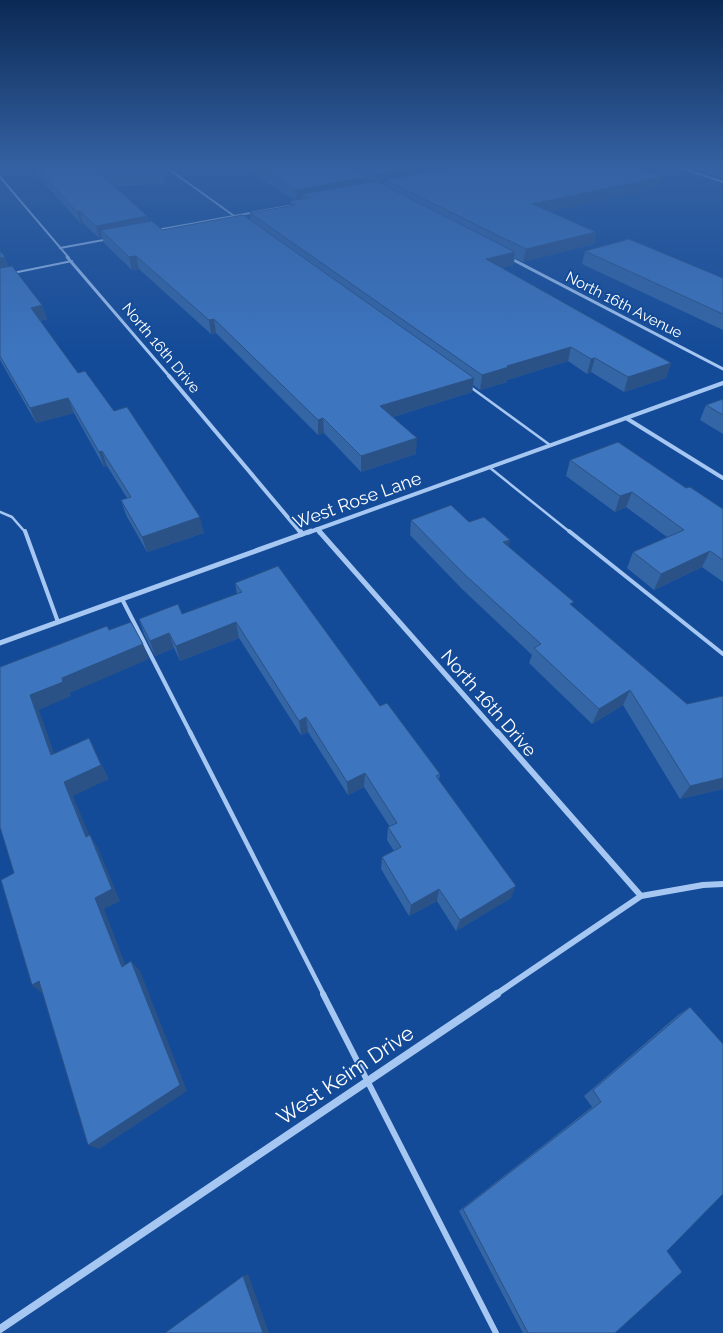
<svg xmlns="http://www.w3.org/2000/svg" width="723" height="1333" font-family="Raleway,sans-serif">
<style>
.green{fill:#2765b6}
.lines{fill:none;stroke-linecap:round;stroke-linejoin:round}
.service-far4{stroke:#a6c7f2;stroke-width:2}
.service-far3{stroke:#a6c7f2;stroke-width:2.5}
.service-far2{stroke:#a6c7f2;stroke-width:4}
.service-far1{stroke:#a6c7f2;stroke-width:4.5}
.service{stroke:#a6c7f2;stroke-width:6}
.minor-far5{stroke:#a6c7f2;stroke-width:2}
.minor-far4{stroke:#a6c7f2;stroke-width:3}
.minor-far3{stroke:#a6c7f2;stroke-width:4}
.minor-far2{stroke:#a6c7f2;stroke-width:5}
.minor-far1{stroke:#a6c7f2;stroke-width:6}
.minor{stroke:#a6c7f2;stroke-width:8}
.tertiary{fill:#a6c7f2;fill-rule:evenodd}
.wall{fill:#3465a4}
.shaded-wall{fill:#2b5286}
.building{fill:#3d75bf;stroke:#2b5286}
.labels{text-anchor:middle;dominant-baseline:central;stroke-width:4;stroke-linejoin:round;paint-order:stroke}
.far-street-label{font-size:15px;fill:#fff;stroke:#144b98}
.street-label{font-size:18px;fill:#fff;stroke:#144b98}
.near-street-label{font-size:21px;fill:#fff;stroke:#144b98}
</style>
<rect width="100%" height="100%" fill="#144b98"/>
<path class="green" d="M 684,165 L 723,165 L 723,178 Z"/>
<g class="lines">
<g class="service-far4">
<path d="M 163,165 L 237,218"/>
<path d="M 0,166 L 4,165"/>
<path d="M 13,273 L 72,261"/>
</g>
<g class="service-far3">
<path d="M 469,386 L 550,445"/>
<path d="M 489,467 L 571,533"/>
<path d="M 0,512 L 12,517 L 26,533"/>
</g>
<g class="service-far2">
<path d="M 25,531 L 58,622"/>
<path d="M 569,531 L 723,654"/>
<path d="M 122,599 L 191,734"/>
</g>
<path class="service-far1" d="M 190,732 L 324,995"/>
<path class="service" d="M 323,994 L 496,1333"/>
<g class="minor-far5">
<path d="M 0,177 L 69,258"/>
<path d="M 157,230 L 289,206"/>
<path d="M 60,248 L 109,239"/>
<path d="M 508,257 L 510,258"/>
</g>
<g class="minor-far4">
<path d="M 67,257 L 170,377"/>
<path d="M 508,257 L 723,369"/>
</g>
<g class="minor-far3">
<path d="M 169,376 L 301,533"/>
<path d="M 626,418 L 723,478"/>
<path d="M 317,529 L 320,533"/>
<path d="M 307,533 L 723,383"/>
</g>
<g class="minor-far2">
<path d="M 300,531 L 302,534"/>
<path d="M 319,531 L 498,734"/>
<path d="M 0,643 L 311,531"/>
</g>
<g class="minor-far1">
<path d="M 497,732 L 641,896"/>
<path d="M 495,995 L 641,896 L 703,885 L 723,884"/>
</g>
<path class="minor" d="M 0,1329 L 497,994"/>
<path class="tertiary" d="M 675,165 L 723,181 L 723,183 L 670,165 Z"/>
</g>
<g class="wall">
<path d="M 28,165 L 166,165 L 167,172 L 164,184 L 114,186 L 147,216 L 148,222 L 162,230 L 251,221 L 250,213 L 290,206 L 290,201 L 294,200 L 239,165 L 629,165 L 662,177 L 659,188 L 550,211 L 596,232 L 594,244 L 523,262 L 515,258 L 513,265 L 502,268 L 671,363 L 666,378 L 624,392 L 591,372 L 587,374 L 568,361 L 507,380 L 507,382 L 480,390 L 473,385 L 472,392 L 393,417 L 416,454 L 361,472 L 324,433 L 318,435 L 216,333 L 211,334 L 139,269 L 132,270 L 104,243 L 102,237 L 99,238 L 83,223 L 81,224 Z"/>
<path d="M 174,165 L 231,165 L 180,173 L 175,170 Z"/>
<path d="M 0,251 L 5,257 L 8,266 L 42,305 L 47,319 L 40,321 L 78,373 L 114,411 L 204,533 L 147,552 L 126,515 L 121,500 L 127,498 L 107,466 L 104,467 L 74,413 L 36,423 L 0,360 Z"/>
<path d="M 585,251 L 723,278 L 723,330 L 582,264 Z"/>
<path d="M 723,399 L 723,434 L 700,420 L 706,405 Z"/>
<path d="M 570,460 L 686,488 L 723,509 L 723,582 L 702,567 L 654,590 L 627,568 L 633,552 L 667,537 L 626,507 L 615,512 L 566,476 Z"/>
<path d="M 411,520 L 469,522 L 510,540 L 508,546 L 572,606 L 723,789 L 680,799 L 623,705 L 592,724 L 529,663 L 532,655 L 462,589 L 410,535 Z"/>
<path d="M 235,583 L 380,706 L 440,774 L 439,780 L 511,898 L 456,931 L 437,901 L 409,916 L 381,869 L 382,857 L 394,851 L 387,840 L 388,827 L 390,827 L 364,787 L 348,795 L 308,732 L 301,735 L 239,638 L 180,661 L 174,648 L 155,656 L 144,634 L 139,619 L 182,614 L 237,594 Z"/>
<path d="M 690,1007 L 615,1333 L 523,1333 L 459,1211 L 592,1107 L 584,1096 L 678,1015 Z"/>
</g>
<g class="shaded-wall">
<path d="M 164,165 L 166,165 L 167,172 L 164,184 L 162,173 Z"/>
<path d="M 178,165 L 231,165 L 180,173 Z"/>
<path d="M 435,165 L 494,165 L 385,180 L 385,185 L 377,187 L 377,175 Z"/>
<path d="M 368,177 L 368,188 L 303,194 L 303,200 L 296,202 L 296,190 Z"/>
<path d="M 662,177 L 659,188 L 530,216 L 532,204 Z"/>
<path d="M 80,211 L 83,223 L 81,224 L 77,212 Z"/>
<path d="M 147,216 L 150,229 L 101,230 L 102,237 L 99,238 L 96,226 Z"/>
<path d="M 596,232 L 594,244 L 523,262 L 526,249 Z"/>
<path d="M 515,252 L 513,265 L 485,272 L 486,259 Z"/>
<path d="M 136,256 L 139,269 L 132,270 L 129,257 Z"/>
<path d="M 5,257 L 10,270 L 0,272 L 0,258 Z"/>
<path d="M 42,305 L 47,319 L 36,322 L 31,308 Z"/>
<path d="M 214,319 L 216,333 L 211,334 L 209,320 Z"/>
<path d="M 571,347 L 568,361 L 507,380 L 507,382 L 480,390 L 482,375 L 507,366 Z"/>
<path d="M 595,358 L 591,372 L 587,374 L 591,359 Z"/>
<path d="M 671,363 L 666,378 L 624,392 L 628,377 Z"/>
<path d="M 474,378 L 472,392 L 380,421 L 380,406 Z"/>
<path d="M 68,398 L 74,413 L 36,423 L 30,408 Z"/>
<path d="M 323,418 L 324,433 L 318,435 L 318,420 Z"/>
<path d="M 417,438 L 416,454 L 361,472 L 361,456 Z"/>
<path d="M 102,451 L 107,466 L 104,467 L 99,452 Z"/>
<path d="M 632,492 L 626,507 L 615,512 L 620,496 Z"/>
<path d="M 200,517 L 204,533 L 147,552 L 142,537 Z"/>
<path d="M 510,540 L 507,555 L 503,542 Z"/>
<path d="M 710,551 L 702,567 L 654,590 L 661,574 Z"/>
<path d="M 236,622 L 239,638 L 180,661 L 176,646 Z"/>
<path d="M 169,633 L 174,648 L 155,656 L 150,641 Z"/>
<path d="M 143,644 L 149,659 L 70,693 L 71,696 L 39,710 L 60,770 L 51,755 L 30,695 L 62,678 Z"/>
<path d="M 630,690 L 623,705 L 592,724 L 599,709 Z"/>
<path d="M 306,717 L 308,732 L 301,735 L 299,721 Z"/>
<path d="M 89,738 L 96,753 L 109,779 L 73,796 L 95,849 L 86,837 L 64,782 Z"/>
<path d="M 365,773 L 364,787 L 348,795 L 347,782 Z"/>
<path d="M 723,778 L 723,789 L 680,799 L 690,786 Z"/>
<path d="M 90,835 L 98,848 L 120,901 L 104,909 L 130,977 L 122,967 L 95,898 Z"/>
<path d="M 516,886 L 511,898 L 456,931 L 460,920 Z"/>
<path d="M 439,889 L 437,901 L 409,916 L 411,905 Z"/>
<path d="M 131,961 L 140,971 L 187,1091 L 99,1149 L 88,1145 Z"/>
<path d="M 39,981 L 44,995 L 32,985 Z"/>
<path d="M 248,1274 L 269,1333 L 263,1333 L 243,1276 Z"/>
</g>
<g class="building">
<path d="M 34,165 L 164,165 L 162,173 L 102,175 L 147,216 L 96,226 L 80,211 L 77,212 Z"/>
<path d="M 255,165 L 344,165 L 368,177 L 296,190 Z"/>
<path d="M 356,165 L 435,165 L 377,175 Z"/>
<path d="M 466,165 L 629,165 L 662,177 L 532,204 L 596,232 L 526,249 L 385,180 Z"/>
<path d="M 376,181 L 515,252 L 486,259 L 671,363 L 628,377 L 595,358 L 591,359 L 571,347 L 507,366 L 509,367 L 482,375 L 250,213 L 295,205 L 290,201 L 308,198 L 303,194 Z"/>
<path d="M 243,215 L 474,378 L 380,406 L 417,438 L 361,456 L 323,418 L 318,420 L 214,319 L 209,320 L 136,256 L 129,257 L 101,230 L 152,221 L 162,230 Z"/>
<path d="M 629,239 L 723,278 L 723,314 L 585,251 Z"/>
<path d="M 0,251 L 5,257 L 0,258 Z"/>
<path d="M 12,266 L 42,305 L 31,308 L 78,373 L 85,371 L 114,411 L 127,407 L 200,517 L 142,537 L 121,500 L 131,497 L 102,451 L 99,452 L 68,398 L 30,408 L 0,356 L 0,268 Z"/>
<path d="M 723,399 L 723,415 L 706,405 Z"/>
<path d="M 618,442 L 686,488 L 690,487 L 723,509 L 723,560 L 710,551 L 661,574 L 633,552 L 684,530 L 632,492 L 620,496 L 570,460 Z"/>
<path d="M 451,505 L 469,522 L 484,517 L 510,540 L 503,542 L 574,602 L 570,604 L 687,704 L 723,696 L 723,778 L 690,786 L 630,690 L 599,709 L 534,648 L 541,644 L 464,574 L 411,520 Z"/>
<path d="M 278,566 L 380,706 L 387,703 L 440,774 L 436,776 L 516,886 L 460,920 L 439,889 L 411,905 L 382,857 L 401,847 L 388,827 L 397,823 L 365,773 L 347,782 L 306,717 L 299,721 L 236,622 L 176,646 L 169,633 L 150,641 L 139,619 L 178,604 L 182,614 L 242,592 L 235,583 Z"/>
<path d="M 131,622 L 143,644 L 62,678 L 63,682 L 30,695 L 51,755 L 89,738 L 101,765 L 64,782 L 86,837 L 90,835 L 112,889 L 95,898 L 122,967 L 131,961 L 180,1085 L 88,1145 L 39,981 L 32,985 L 1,880 L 14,873 L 0,827 L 0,667 L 107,626 L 109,630 Z"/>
<path d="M 690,1007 L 723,1044 L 723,1194 L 667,1251 L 682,1272 L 615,1333 L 528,1333 L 463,1209 L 601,1102 L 593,1090 Z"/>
<path d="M 243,1276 L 263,1333 L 165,1333 Z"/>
</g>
<linearGradient id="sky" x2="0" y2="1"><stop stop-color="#0b2954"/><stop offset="0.47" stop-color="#3461a2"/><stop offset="1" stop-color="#3461a2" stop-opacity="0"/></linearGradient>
<rect width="723" height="352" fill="url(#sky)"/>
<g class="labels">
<g class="far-street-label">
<text transform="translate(624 305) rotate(27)">North 16th Avenue</text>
<text transform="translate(161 348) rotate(50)">North 16th Drive</text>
</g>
<g class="street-label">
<text transform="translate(357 500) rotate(-20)">West Rose Lane</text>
<text transform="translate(489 703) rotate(49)">North 16th Drive</text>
</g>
<g class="near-street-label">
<text transform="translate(345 1075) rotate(-34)">West Keim Drive</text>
</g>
</g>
</svg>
